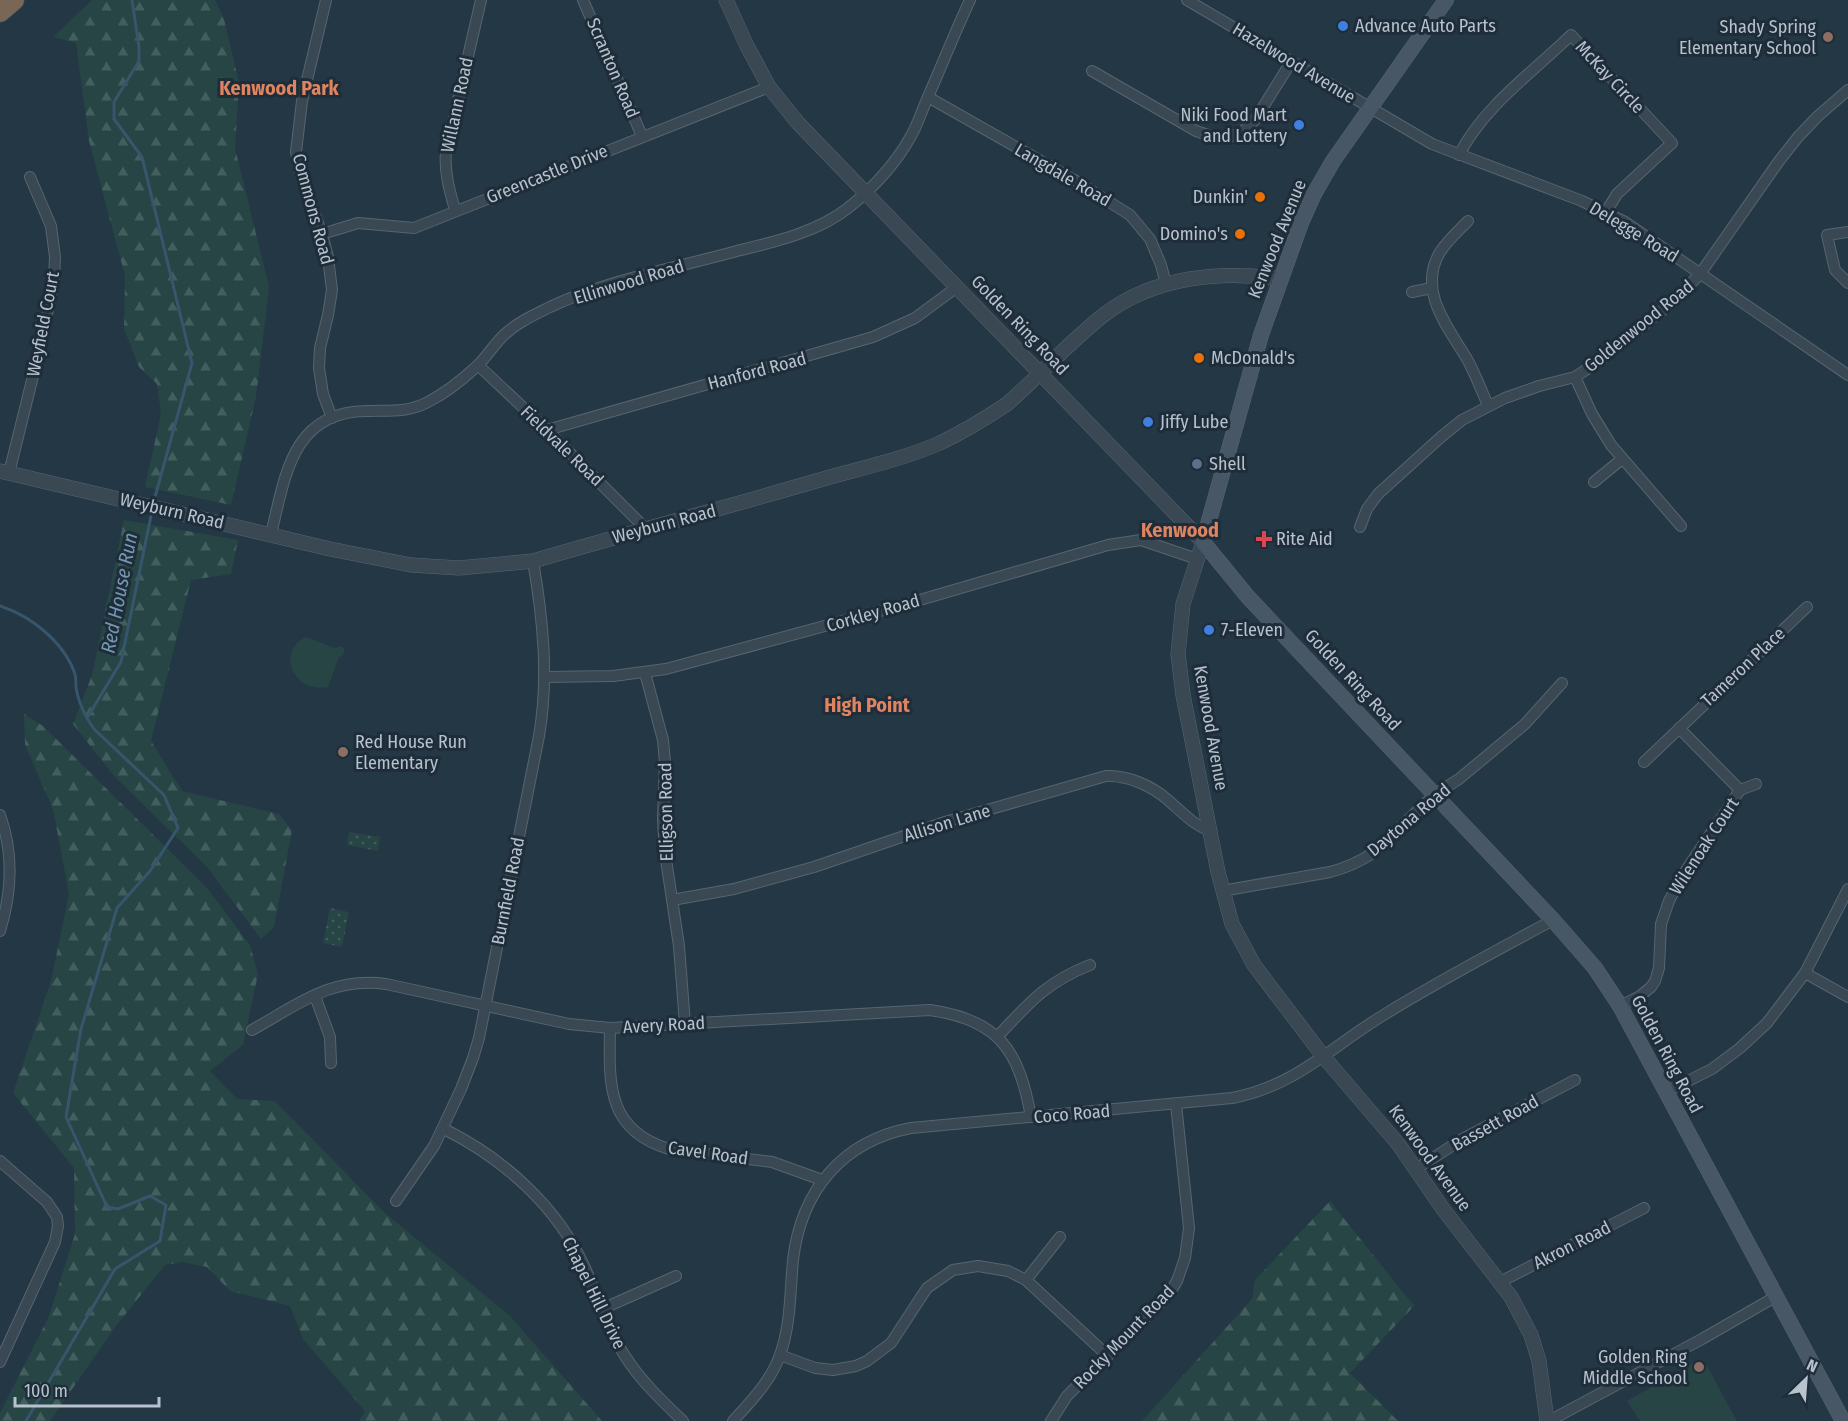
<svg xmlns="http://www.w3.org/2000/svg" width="1848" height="1421" font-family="'Fira Sans Condensed',sans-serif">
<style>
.forest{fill:url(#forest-firs)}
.park{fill:url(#park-dots)}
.pitch{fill:#264544}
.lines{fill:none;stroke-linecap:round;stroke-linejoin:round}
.stream{stroke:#37556c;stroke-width:3}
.minor-casing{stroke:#576570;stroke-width:12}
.tertiary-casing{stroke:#576570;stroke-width:15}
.secondary-casing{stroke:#576570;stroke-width:16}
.motorway-casing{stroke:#44525d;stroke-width:21}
.minor{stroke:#394853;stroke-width:10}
.tertiary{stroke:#394853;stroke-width:14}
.secondary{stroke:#475766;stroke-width:15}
.motorway{stroke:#7a6655;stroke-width:20}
.shop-dot{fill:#3f7fe0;stroke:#1e2d39;stroke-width:2}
.education-dot{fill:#8d6e63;stroke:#1e2d39;stroke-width:2}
.food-dot{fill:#e8710a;stroke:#1e2d39;stroke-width:2}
.service-dot{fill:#5c6f8a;stroke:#1e2d39;stroke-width:2}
.health-dot{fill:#e0444e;stroke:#1e2d39;stroke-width:2}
.labels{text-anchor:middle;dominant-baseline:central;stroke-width:6;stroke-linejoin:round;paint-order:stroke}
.poi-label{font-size:18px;fill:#b6c2cd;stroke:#1e2d39;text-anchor:start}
.street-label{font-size:18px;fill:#b6c2cd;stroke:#1e2d39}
.neighbourhood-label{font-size:20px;font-weight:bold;fill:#de8460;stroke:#1e2d39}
.water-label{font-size:20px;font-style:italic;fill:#7498b2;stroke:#1e2d39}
</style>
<defs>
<pattern id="forest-firs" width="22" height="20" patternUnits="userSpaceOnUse" patternTransform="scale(1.5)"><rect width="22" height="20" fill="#264544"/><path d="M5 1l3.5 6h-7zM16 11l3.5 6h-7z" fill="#435e5e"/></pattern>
<pattern id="park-dots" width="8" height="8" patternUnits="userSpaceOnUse" patternTransform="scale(1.5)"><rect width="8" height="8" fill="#264544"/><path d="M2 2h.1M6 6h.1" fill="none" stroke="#435e5e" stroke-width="1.8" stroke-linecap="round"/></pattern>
</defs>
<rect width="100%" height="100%" fill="#243744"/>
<g class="forest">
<path d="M 92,0 L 215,0 L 224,19 L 239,83 L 235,148 L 269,287 L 256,397 L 231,505 L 145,487 L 161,414 L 157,384 L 139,367 L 124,329 L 125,276 L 89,141 L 76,43 L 53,37 Z"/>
<path d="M 124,520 L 238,540 L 231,574 L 191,580 L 151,741 L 182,791 L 279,814 L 292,830 L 274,927 L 261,939 L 207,867 L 115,777 L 73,724 L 92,675 Z"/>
<path d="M 24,714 L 43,726 L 208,889 L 250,945 L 258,974 L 243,1045 L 210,1071 L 237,1099 L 275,1101 L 385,1213 L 510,1316 L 602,1421 L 359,1421 L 365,1411 L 303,1339 L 290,1306 L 230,1291 L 207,1267 L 182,1262 L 165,1265 L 116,1326 L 50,1421 L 0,1421 L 0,1413 L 49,1316 L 75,1234 L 74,1168 L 13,1093 L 51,981 L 69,894 L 53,809 L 25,745 Z"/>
<path d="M 1330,1201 L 1414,1306 L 1350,1373 L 1398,1421 L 1142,1421 L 1252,1299 L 1255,1280 Z"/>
</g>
<g class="park">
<path d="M 349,832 L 380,837 L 378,851 L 347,845 Z"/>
<path d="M 330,908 L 349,912 L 342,947 L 323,943 Z"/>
</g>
<g class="pitch">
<path d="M 306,637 L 335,648 L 340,646 L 345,649 L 343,655 L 339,657 L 328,687 C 291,693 277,650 306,637 Z"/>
<path d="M 1694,1362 L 1707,1366 L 1737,1421 L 1640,1421 L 1627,1401 Z"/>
</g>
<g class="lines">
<g class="stream">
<path d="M 132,0 L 139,47 L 139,61 L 114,102 L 114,119 L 142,157 L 192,363 L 153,504"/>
<path d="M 0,606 C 31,616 64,642 75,674 C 76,678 76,683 76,688 C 78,699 82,709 87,718"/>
<path d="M 26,1421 L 115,1269 L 160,1241 L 166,1205 L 150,1196 L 118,1209 L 107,1207 L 66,1117 L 81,1029 L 117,908 L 150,871 L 178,828 L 164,795 L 94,729 L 87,718 L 121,662 L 152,511"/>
</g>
<g class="minor-casing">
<g id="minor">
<path d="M 326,0 L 302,101 L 296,152 L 302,179 L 322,234 L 328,257 L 332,290 L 328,315 L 320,348 L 319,368 L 323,394 L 332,418"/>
<path d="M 583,0 L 642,136"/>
<path d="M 1187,0 L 1432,144 L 1582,201 L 1625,222 L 1848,375"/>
<path d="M 1092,71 L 1196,131 L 1217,138 L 1225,138 L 1241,133 L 1255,120 L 1291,62"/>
<path d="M 928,97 L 1076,181 L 1130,215 L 1150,239 L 1161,265 L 1166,284"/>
<path d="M 1459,155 C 1483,107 1533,72 1571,35 L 1672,143 L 1617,194 L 1606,212"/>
<path d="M 455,210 C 450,192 444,172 446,152 L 481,0"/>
<path d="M 1468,221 C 1458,231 1447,241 1440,252 C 1417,291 1448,327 1467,359 C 1475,373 1481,390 1488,405"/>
<path d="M 1848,232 L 1827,235 L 1835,270 L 1848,283"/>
<path d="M 322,234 L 358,223 L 414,228 L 769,87"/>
<path d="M 1412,292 L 1432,288"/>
<path d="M 478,365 L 547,430 L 645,528"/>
<path d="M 1575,377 L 1592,414 L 1611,445 L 1681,526"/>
<path d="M 547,430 L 873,337 L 915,318 L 957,287"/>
<path d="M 9,473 L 41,344 L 54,280 L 55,257 L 51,226 L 30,177"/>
<path d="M 1594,482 L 1622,459"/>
<path d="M 1360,527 L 1367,509 L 1378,494 L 1441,437 L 1462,420 L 1505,398 L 1539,386 L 1575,377 L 1595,364 L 1675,300 L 1700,274 L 1779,161 L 1798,137 L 1818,116 L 1848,90"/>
<path d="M 271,534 C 285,478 291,412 366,411 C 387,410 406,413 426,403 C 444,394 462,380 476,367 C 487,357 494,344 505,334 C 518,322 534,315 550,307 C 608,280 675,268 737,251 C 774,242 818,232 848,208 C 872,189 896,163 911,136 C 918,124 922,110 928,97 C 942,65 955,32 970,0"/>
<path d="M 645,673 L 663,740 L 665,763 L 663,820 L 665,853 L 679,946 L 685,1024"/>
<path d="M 544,677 L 613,676 L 666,669 L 913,602 L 1108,545 L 1141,540 L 1197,559"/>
<path d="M 1679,728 L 1740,790"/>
<path d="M 1644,762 L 1807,607"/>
<path d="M 0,815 C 14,854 12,892 0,931"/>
<path d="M 1222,891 L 1330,872 C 1346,868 1359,862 1373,853 L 1434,795 L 1459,779 L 1525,724 L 1562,683"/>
<path d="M 672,900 L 734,889 L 814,867 L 945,822 L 1106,776 C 1128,775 1152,786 1168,800 C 1182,812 1192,824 1210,831"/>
<path d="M 1805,973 L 1848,997"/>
<path d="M 315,996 L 330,1037 L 331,1063"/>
<path d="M 1620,1006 L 1640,996 L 1651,987 L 1655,981 L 1659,968 L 1661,924 L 1669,901 L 1682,876 L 1740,790 L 1756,784"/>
<path d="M 610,1028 C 609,1083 606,1130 669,1149 L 772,1162 L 822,1180"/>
<path d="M 252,1030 C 297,1005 332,976 386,984 L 569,1024 L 610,1028 L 930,1010 C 1000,1020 1019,1051 1031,1117"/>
<path d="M 997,1037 C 1028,1004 1046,982 1090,965"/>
<path d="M 1666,1092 L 1712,1069 L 1740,1048 L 1767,1023 L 1805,973 L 1848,889"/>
<path d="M 444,1129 C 503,1158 558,1207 585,1268 C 598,1297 607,1329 625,1356 C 640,1380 662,1401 683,1421"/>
<path d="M 0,1161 L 47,1202 L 57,1217 L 58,1226 L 55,1242 L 0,1362"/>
<path d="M 1416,1169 L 1464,1138 L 1575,1080"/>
<path d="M 396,1201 L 434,1146 L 461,1089 L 473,1058 L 479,1038 L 539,736 C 549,678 543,619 533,561"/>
<path d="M 1026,1280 L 1060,1237"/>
<path d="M 1500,1282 L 1644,1208"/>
<path d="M 602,1309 L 676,1276"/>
<path d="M 780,1355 L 815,1368 L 833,1370 L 856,1366 L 867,1361 L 891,1343 L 927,1288 L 953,1270 L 978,1266 L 1008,1271 L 1026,1280 L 1108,1356"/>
<path d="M 733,1421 C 751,1401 771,1381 780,1355 C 791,1324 790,1291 793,1260 C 801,1191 842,1141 911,1128 L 1232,1098 C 1295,1086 1330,1048 1382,1016 C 1438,981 1496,951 1553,920"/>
<path d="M 1051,1421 L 1067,1396 L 1169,1294 L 1177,1281 L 1185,1258 L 1189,1228 L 1176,1104"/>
<path d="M 1549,1421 L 1702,1339 L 1775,1297"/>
</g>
</g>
<g class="tertiary-casing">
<g id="tertiary">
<path d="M 726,0 L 747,46 L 769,87 L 798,123 L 1203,542 L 1183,604 L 1178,654 L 1183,695 L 1218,872 L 1232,924 L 1254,965 L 1323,1056 L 1399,1145 L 1443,1209 L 1511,1297 L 1531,1335 L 1539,1361 L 1547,1421"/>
<path d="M 0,471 L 330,549 L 411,565 L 459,568 L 533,561 C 625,534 717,510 809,483 C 852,470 899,461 940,443 C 963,432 986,418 1007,404 C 1040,375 1070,341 1105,314 C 1154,277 1220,270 1280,279"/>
</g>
</g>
<g class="secondary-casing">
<path id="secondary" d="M 1446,0 L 1333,161 L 1314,194 L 1301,223 L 1261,335 L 1203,542 L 1248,597 L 1553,920 L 1595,968 L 1620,1006 L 1843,1421"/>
</g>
<g class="motorway-casing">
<path id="motorway" d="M 0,12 L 14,0"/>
</g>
<use href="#minor" class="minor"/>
<use href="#tertiary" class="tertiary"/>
<use href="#secondary" class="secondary"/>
<use href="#motorway" class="motorway"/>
</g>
<g class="shop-dot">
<circle cx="1343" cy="26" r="6"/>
<circle cx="1299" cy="125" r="6"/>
<circle cx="1148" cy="422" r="6"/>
<circle cx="1209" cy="630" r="6"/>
</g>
<g class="education-dot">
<circle cx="1828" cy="37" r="6"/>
<circle cx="343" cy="752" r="6"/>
<circle cx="1699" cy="1367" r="6"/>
</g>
<g class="food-dot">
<circle cx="1260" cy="197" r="6"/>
<circle cx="1240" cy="234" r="6"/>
<circle cx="1199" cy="358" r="6"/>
</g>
<circle class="service-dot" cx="1197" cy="464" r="6"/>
<path class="health-dot" d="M1261 530h6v6h6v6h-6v6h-6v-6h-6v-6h6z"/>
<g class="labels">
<g class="poi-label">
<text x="1355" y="26">Advance Auto Parts</text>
<text x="1816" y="27" text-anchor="end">Shady Spring<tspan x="1816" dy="21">Elementary School</tspan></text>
<text x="1287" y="115" text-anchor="end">Niki Food Mart<tspan x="1287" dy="21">and Lottery</tspan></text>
<text x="1248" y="197" text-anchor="end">Dunkin'</text>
<text x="1228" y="234" text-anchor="end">Domino's</text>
<text x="1211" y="358">McDonald's</text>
<text x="1160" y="422">Jiffy Lube</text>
<text x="1209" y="464">Shell</text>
<text x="1276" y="539">Rite Aid</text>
<text x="1221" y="630">7-Eleven</text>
<text x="355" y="742">Red House Run<tspan x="355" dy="21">Elementary</tspan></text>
<text x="1687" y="1357" text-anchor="end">Golden Ring<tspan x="1687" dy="21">Middle School</tspan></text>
</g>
<g class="street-label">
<text transform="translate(1294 63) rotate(31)">Hazelwood Avenue</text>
<text transform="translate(613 68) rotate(67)">Scranton Road</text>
<text transform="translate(1610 77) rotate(47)">McKay Circle</text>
<text transform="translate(457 105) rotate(-78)">Willann Road</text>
<text transform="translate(547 174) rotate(-22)">Greencastle Drive</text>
<text transform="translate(1063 175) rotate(30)">Langdale Road</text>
<text transform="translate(313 209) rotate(75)">Commons Road</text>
<text transform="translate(1634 232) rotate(31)">Delegge Road</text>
<text transform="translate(1277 239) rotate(-68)">Kenwood Avenue</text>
<text transform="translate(629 282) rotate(-17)">Ellinwood Road</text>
<text transform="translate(43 324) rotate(-79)">Weyfield Court</text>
<text transform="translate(1020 325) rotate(46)">Golden Ring Road</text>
<text transform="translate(1639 326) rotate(-39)">Goldenwood Road</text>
<text transform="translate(757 371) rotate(-15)">Hanford Road</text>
<text transform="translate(562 446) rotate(44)">Fieldvale Road</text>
<text transform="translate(172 511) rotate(13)">Weyburn Road</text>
<text transform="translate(664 524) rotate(-15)">Weyburn Road</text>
<text transform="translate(873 613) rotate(-16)">Corkley Road</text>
<text transform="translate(1743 667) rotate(-43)">Tameron Place</text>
<text transform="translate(1353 680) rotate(47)">Golden Ring Road</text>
<text transform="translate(1211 728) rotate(80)">Kenwood Avenue</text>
<text transform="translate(666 812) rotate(-91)">Elligson Road</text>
<text transform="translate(1409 820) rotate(-40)">Daytona Road</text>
<text transform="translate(947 823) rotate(-17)">Allison Lane</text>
<text transform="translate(1704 846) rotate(-57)">Wilenoak Court</text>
<text transform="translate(508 891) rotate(-79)">Burnfield Road</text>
<text transform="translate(664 1025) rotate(-3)">Avery Road</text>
<text transform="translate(1667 1054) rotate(62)">Golden Ring Road</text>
<text transform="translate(1072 1114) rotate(-5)">Coco Road</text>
<text transform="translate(1495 1123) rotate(-29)">Bassett Road</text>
<text transform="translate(708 1153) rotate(8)">Cavel Road</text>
<text transform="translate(1430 1158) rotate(54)">Kenwood Avenue</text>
<text transform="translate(1572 1245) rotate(-27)">Akron Road</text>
<text transform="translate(594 1293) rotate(64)">Chapel Hill Drive</text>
<text transform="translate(1124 1337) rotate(-46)">Rocky Mount Road</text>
</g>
<g class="neighbourhood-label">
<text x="279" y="88">Kenwood Park</text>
<text x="1180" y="530">Kenwood</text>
<text x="867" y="705">High Point</text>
</g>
<g class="water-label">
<text transform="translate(119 593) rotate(-79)">Red House Run</text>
</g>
</g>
<g transform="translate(1806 1379) rotate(25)" stroke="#1e2d39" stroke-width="4.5" paint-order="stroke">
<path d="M0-4.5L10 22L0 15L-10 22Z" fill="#b6c2cd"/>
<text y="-9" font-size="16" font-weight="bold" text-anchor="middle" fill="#b6c2cd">N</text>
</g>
<path d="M15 1397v9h144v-9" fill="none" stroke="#b6c2cd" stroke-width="3"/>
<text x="24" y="1397" font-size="18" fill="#b6c2cd" stroke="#1e2d39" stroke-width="4.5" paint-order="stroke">100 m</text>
</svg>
